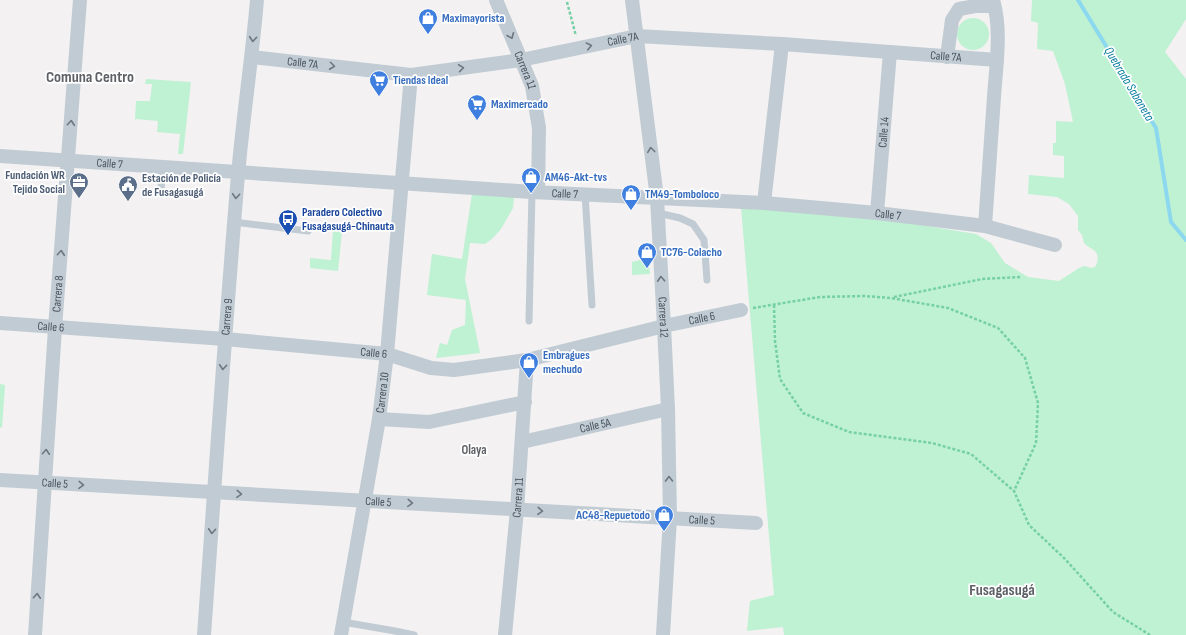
<svg xmlns="http://www.w3.org/2000/svg" width="1186" height="635" font-family="'Sofia Sans Condensed',sans-serif">
<style>
.green{fill:#bff1d3}
.lines{fill:none;stroke-linecap:round;stroke-linejoin:round}
.stream{stroke:#8bd8ef;stroke-width:4}
.path{stroke:#76d0a5;stroke-width:2.5;stroke-dasharray:3 2;stroke-linecap:butt}
.lane{stroke:#c1cbd3;stroke-width:7}
.street{stroke:#c1cbd3;stroke-width:14}
.oneway{stroke:#6c7782}
.labels{text-anchor:middle;dominant-baseline:central;stroke-width:3.5;stroke-linejoin:round;paint-order:stroke}
.shop-label{font-size:12px;font-weight:bold;fill:#366cbe;stroke:#fff;text-anchor:start}
.street-label{font-size:12px;fill:#48535f;stroke:#fff}
.service-label{font-size:12px;font-weight:bold;fill:#4e5e75;stroke:#fff;text-anchor:end}
.transit-label{font-size:12px;font-weight:bold;fill:#164399;stroke:#fff;text-anchor:start}
.water-label{font-size:13px;font-style:italic;fill:#0a7ea1;stroke:#fff}
.neighbourhood-label{font-size:13px;font-weight:bold;fill:#5d6166;stroke:#fff}
.district-label{font-size:16px;font-weight:bold;fill:#5d6166;stroke:#fff}
</style>
<rect width="100%" height="100%" fill="#f3f1f1"/>
<g class="green">
<path d="M 1032,0 L 1186,0 L 1186,19 L 1165,52 L 1186,79 L 1186,635 L 784,635 L 783,627 L 747,631 L 750,601 L 774,595 L 741,207 L 878,218 L 976,234 L 991,243 L 1005,263 L 1028,277 L 1059,281 L 1079,268 L 1084,266 L 1092,268 L 1096,266 C 1101,250 1094,252 1084,243 L 1082,235 L 1078,230 L 1078,216 L 1069,204 L 1057,197 L 1028,194 L 1029,175 L 1064,178 L 1064,156 L 1053,155 L 1053,143 L 1056,143 L 1056,121 L 1073,122 L 1065,84 L 1053,51 L 1037,49 L 1038,23 L 1031,21 Z"/>
<circle cx="973" cy="34" r="16"/>
<path d="M 146,79 L 191,82 L 183,154 L 178,154 L 180,134 L 157,132 L 158,121 L 137,119 L 135,120 L 136,101 L 150,101 L 152,84 L 145,84 Z"/>
<path d="M 472,194 L 514,197 L 513,208 L 501,229 L 492,239 L 485,244 L 470,243 L 465,279 L 480,353 L 436,358 L 440,343 L 447,345 L 452,330 L 465,325 L 466,300 L 427,295 L 432,254 L 462,259 Z"/>
<path d="M 333,230 L 342,231 L 338,271 L 310,268 L 310,258 L 331,260 Z"/>
<path d="M 648,258 L 650,274 L 632,275 L 632,262 Z"/>
<path d="M 0,384 L 5,385 L 2,428 L 0,427 Z"/>
</g>
<g class="lines">
<path class="stream" d="M 1078,0 L 1156,128 L 1171,222 L 1186,240"/>
<g class="path">
<path d="M 567,2 L 576,36"/>
<path d="M 894,297 L 982,279 L 1022,277"/>
<path d="M 774,305 L 775,341 L 780,379 L 803,413 L 849,432 L 932,443 L 971,454 L 1014,491 L 1029,525 L 1065,559 L 1113,612 L 1150,635"/>
<path d="M 753,308 L 820,297 L 865,296 L 891,298 L 948,308 L 998,328 L 1025,358 L 1038,403 L 1036,443 L 1014,491"/>
</g>
<g class="lane">
<path d="M 161,194 L 162,167"/>
<path d="M 585,194 L 592,305"/>
<path d="M 658,213 L 680,218 L 693,224 L 704,240 L 707,280"/>
<path d="M 234,222 L 308,231"/>
<path d="M 529,321 L 532,192"/>
<path d="M 343,622 L 395,631 L 414,635"/>
</g>
<g class="street">
<path id="s1" d="M 496,0 L 532,86 L 539,128 L 538,192"/>
<path id="s2" d="M 632,0 L 657,198 L 664,326 L 668,409 L 670,518 L 663,635"/>
<path id="s3" d="M 252,57 L 411,75 L 521,60 L 637,36 L 782,44 L 997,60"/>
<path d="M 947,57 L 952,20 L 959,9 L 975,6 L 994,6"/>
<path id="s4" d="M 0,156 L 532,192 L 764,203 L 877,213 L 985,226 L 1055,245"/>
<path d="M 764,203 L 782,44"/>
<path id="s5" d="M 877,213 L 890,52"/>
<path d="M 985,226 C 988,183 991,140 994,97 C 996,66 1002,30 993,0"/>
<path id="s6" d="M 0,323 L 225,339 L 387,354 L 431,368 L 454,370 L 527,360 L 664,326 L 741,310"/>
<path d="M 379,419 L 429,422 L 525,402"/>
<path id="s7" d="M 522,442 L 668,409"/>
<path id="s8" d="M 0,480 L 756,523"/>
<path id="s9" d="M 35,635 L 55,328 L 80,0"/>
<path id="s10" d="M 204,635 C 215,482 225,328 238,175 C 243,117 252,59 257,0"/>
<path id="s11" d="M 341,635 L 379,419 L 387,354 L 411,75"/>
<path id="s12" d="M 505,635 L 517,510 L 527,360"/>
</g>
</g>
<defs><path id="oneway-chevron" d="M-2-3.5L2.5 0L-2 3.5" fill="none" stroke-width="1.6" stroke-linecap="round" stroke-linejoin="round"/></defs>
<g class="oneway">
<use href="#oneway-chevron" transform="translate(511 36) rotate(67)"/>
<use href="#oneway-chevron" transform="translate(253 39) rotate(95)"/>
<use href="#oneway-chevron" transform="translate(589 46) rotate(-12)"/>
<use href="#oneway-chevron" transform="translate(332 66) rotate(7)"/>
<use href="#oneway-chevron" transform="translate(461 68) rotate(-8)"/>
<use href="#oneway-chevron" transform="translate(71 123) rotate(-85)"/>
<use href="#oneway-chevron" transform="translate(651 150) rotate(-97)"/>
<use href="#oneway-chevron" transform="translate(236 196) rotate(94)"/>
<use href="#oneway-chevron" transform="translate(61 253) rotate(-85)"/>
<use href="#oneway-chevron" transform="translate(661 279) rotate(-93)"/>
<use href="#oneway-chevron" transform="translate(223 367) rotate(94)"/>
<use href="#oneway-chevron" transform="translate(46 452) rotate(-86)"/>
<use href="#oneway-chevron" transform="translate(669 479) rotate(-91)"/>
<use href="#oneway-chevron" transform="translate(81 485) rotate(3)"/>
<use href="#oneway-chevron" transform="translate(239 494) rotate(3)"/>
<use href="#oneway-chevron" transform="translate(410 503) rotate(3)"/>
<use href="#oneway-chevron" transform="translate(540 511) rotate(3)"/>
<use href="#oneway-chevron" transform="translate(212 531) rotate(94)"/>
<use href="#oneway-chevron" transform="translate(37 596) rotate(-86)"/>
</g>
<defs>
<g id="shop-pin" transform="scale(1)"><path d="M0 17L-7.5 6A9.5 9.5 0 1 1 7.5 6Z" fill="#3f7fe0" stroke="#fff"/><path d="M-5-2.5h2.3a2.7 3.5 0 0 1 5.4 0H5L5.5 6h-11ZM-1.5-2.5h3a1.5 2.3 0 0 0-3 0Z" fill="#fff"/></g>
<g id="supermarket-pin" transform="scale(1)"><path d="M0 17L-7.5 6A9.5 9.5 0 1 1 7.5 6Z" fill="#3f7fe0" stroke="#fff"/><path d="M-6-5.5h2.5l.6 2H6L4.5 2H-2.5L-4.4-4H-6ZM-1.5 3.2a1.3 1.3 0 1 0 .1 0ZM3 3.2a1.3 1.3 0 1 0 .1 0Z" fill="#fff"/></g>
<g id="office-pin" transform="scale(1)"><path d="M0 17L-7.5 6A9.5 9.5 0 1 1 7.5 6Z" fill="#5c6f8a" stroke="#fff"/><path d="M-6-3h4V-5.5h4V-3h4V5H-6ZM-1-4.5V-3h2v-1.5ZM-6 0V1H6V0Z" fill="#fff"/></g>
<g id="civic-pin" transform="scale(1)"><path d="M0 17L-7.5 6A9.5 9.5 0 1 1 7.5 6Z" fill="#5c6f8a" stroke="#fff"/><path d="M-.6-6.5H3V-4.5H.6V-3L4-1V1h2V6H-6V1h2V-1L-.6-3ZM-1.2 2.5V6h2.4V2.5Z" fill="#fff"/></g>
<g id="bus-pin" transform="scale(1)"><path d="M0 17L-7.5 6A9.5 9.5 0 1 1 7.5 6Z" fill="#1a4fb4" stroke="#fff"/><path d="M-5-6H5V4H4V6H2V4H-2V6H-4V4H-5ZM-3.5-4V0h7V-4ZM-3.5 1.2v1.5H-2V1.2ZM2 1.2v1.5H3.5V1.2Z" fill="#fff"/></g>
</defs>
<g fill-rule="evenodd">
<use href="#shop-pin" x="428" y="18"/>
<use href="#supermarket-pin" x="379" y="80"/>
<use href="#supermarket-pin" x="477" y="104"/>
<use href="#shop-pin" x="531" y="177"/>
<use href="#office-pin" x="79" y="182"/>
<use href="#civic-pin" x="128" y="185"/>
<use href="#shop-pin" x="631" y="194"/>
<use href="#bus-pin" x="288" y="219"/>
<use href="#shop-pin" x="647" y="252"/>
<use href="#shop-pin" x="529" y="362"/>
<use href="#shop-pin" x="664" y="515"/>
</g>
<g class="labels">
<g class="shop-label">
<text x="442" y="18">Maximayorista</text>
<text x="393" y="80">Tiendas Ideal</text>
<text x="491" y="104">Maximercado</text>
<text x="545" y="177">AM46-Akt-tvs</text>
<text x="645" y="194">TM49-Tomboloco</text>
<text x="661" y="252">TC76-Colacho</text>
<text x="543" y="355">Embragues<tspan x="543" dy="14">mechudo</tspan></text>
<text x="650" y="515" text-anchor="end">AC48-Repuetodo</text>
</g>
<g class="street-label">
<text stroke="none"><textPath href="#s3" startOffset="375">Calle 7A</textPath></text>
<text stroke="none"><textPath href="#s3" startOffset="699">Calle 7A</textPath></text>
<text stroke="none"><textPath href="#s3" startOffset="51">Calle 7A</textPath></text>
<text stroke="none"><textPath href="#s1" startOffset="76">Carrera 11</textPath></text>
<text stroke="none"><textPath href="#s5" startOffset="81">Calle 14</textPath></text>
<text stroke="none"><textPath href="#s4" startOffset="110">Calle 7</textPath></text>
<text stroke="none"><textPath href="#s4" startOffset="566">Calle 7</textPath></text>
<text stroke="none"><textPath href="#s4" startOffset="890">Calle 7</textPath></text>
<text stroke="none"><textPath href="#s9" startOffset="342">Carrera 8</textPath></text>
<text stroke="none"><textPath href="#s10" startOffset="319">Carrera 9</textPath></text>
<text stroke="none"><textPath href="#s2" startOffset="319">Carrera 12</textPath></text>
<text stroke="none"><textPath href="#s6" startOffset="711">Calle 6</textPath></text>
<text stroke="none"><textPath href="#s6" startOffset="51">Calle 6</textPath></text>
<text stroke="none"><textPath href="#s6" startOffset="375">Calle 6</textPath></text>
<text stroke="none"><textPath href="#s11" startOffset="246">Carrera 10</textPath></text>
<text stroke="none"><textPath href="#s7" startOffset="75">Calle 5A</textPath></text>
<text stroke="none"><textPath href="#s8" startOffset="55">Calle 5</textPath></text>
<text stroke="none"><textPath href="#s12" startOffset="138">Carrera 11</textPath></text>
<text stroke="none"><textPath href="#s8" startOffset="379">Calle 5</textPath></text>
<text stroke="none"><textPath href="#s8" startOffset="703">Calle 5</textPath></text>
</g>
<g class="service-label">
<text x="65" y="175">Fundación WR<tspan x="65" dy="14">Tejido Social</tspan></text>
<text x="142" y="178" text-anchor="start">Estación de Policía<tspan x="142" dy="14">de Fusagasugá</tspan></text>
</g>
<g class="transit-label">
<text x="302" y="212">Paradero Colectivo<tspan x="302" dy="14">Fusagasugá-Chinauta</tspan></text>
</g>
<g class="water-label">
<text transform="translate(1129 84) rotate(59)">Quebrada Sabaneta</text>
</g>
<g class="neighbourhood-label">
<text x="474" y="450">Olaya</text>
</g>
<g class="district-label">
<text x="90" y="77">Comuna Centro</text>
<text x="1002" y="590">Fusagasugá</text>
</g>
</g>
</svg>
